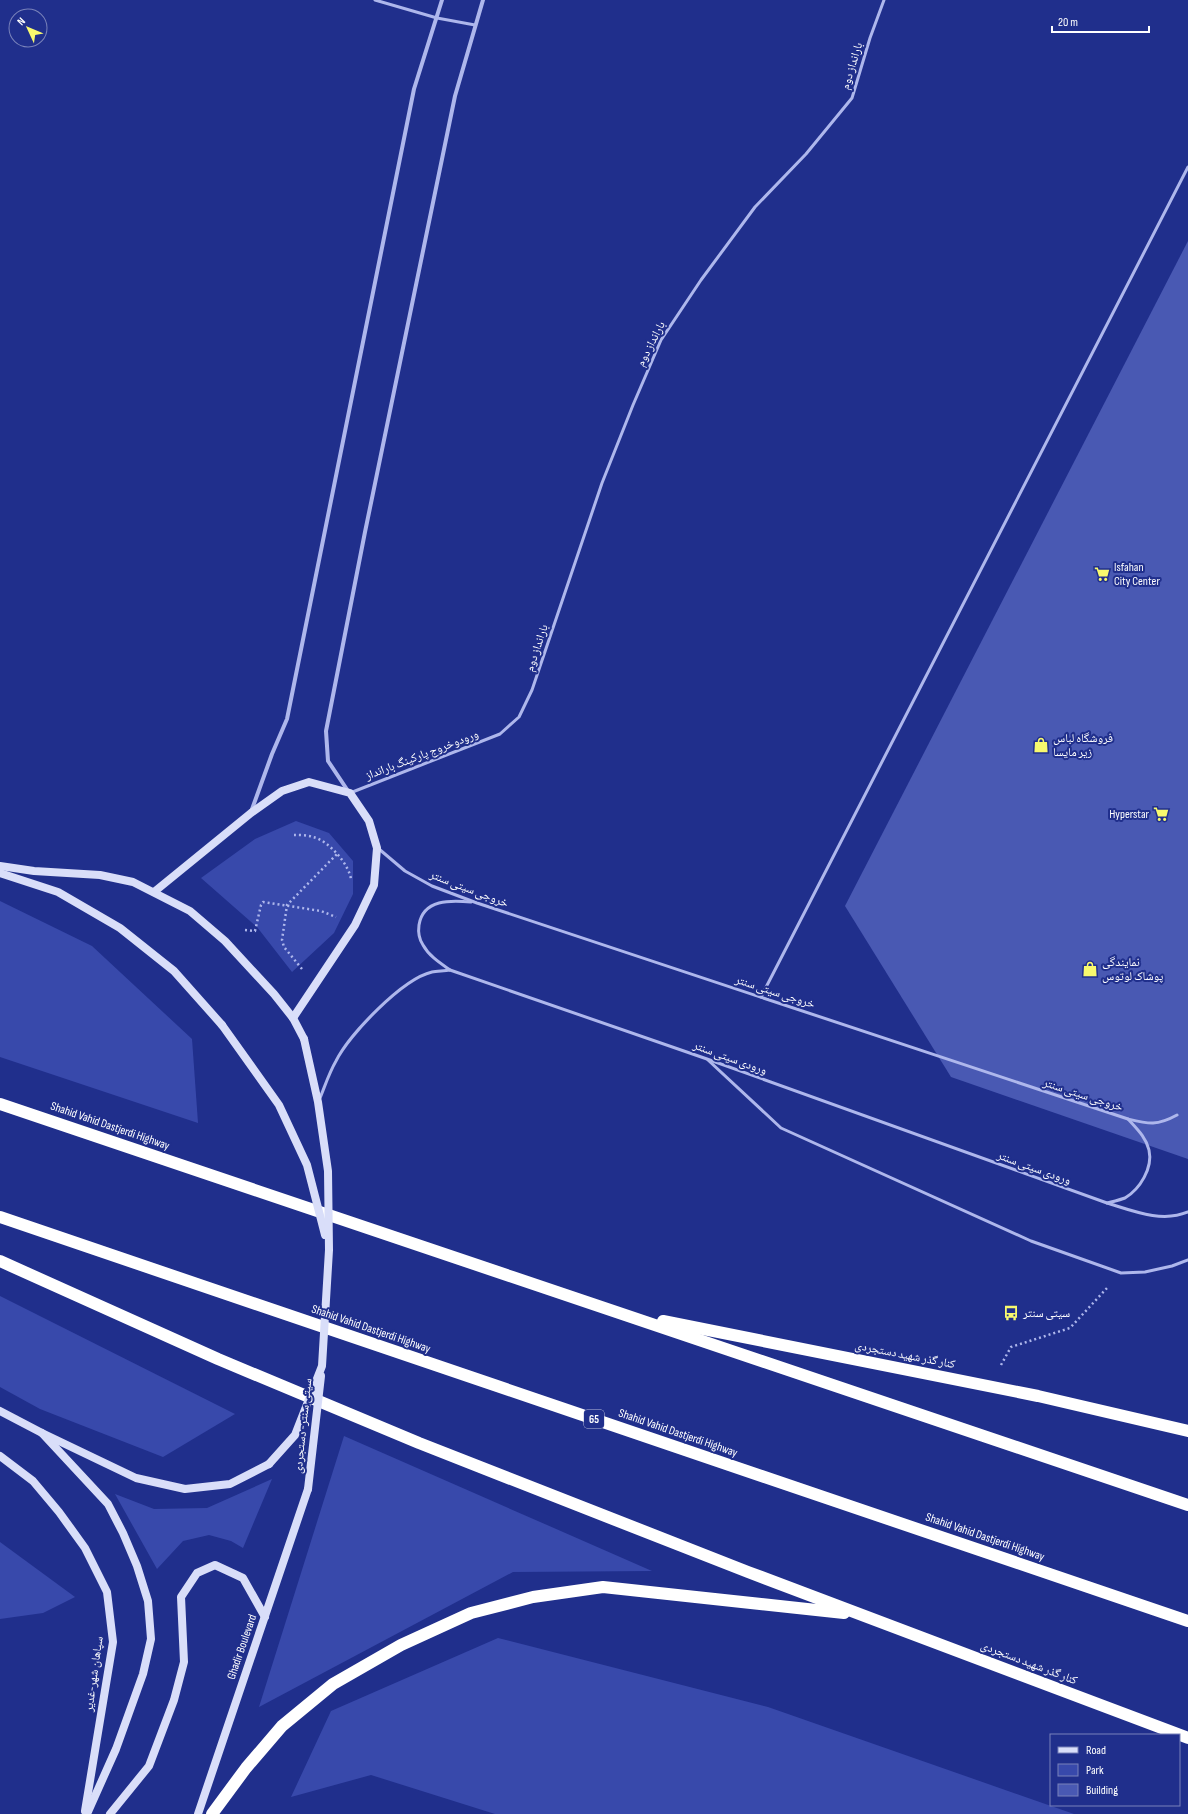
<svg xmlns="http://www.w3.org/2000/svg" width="1188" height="1814" font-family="'Sofia Sans Condensed','Noto Naskh Arabic',sans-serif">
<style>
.green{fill:#3849ab}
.building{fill:#4959b3}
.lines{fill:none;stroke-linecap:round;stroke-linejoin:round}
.path{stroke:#aeb7ec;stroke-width:2.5;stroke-dasharray:2 3;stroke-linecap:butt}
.lane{stroke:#aeb7ec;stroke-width:3}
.street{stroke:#aeb7ec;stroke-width:4}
.secondary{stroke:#d9def9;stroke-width:8}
.highway{stroke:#fff;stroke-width:12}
.secondary-bridge{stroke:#d9def9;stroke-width:8}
.labels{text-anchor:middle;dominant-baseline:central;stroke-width:4;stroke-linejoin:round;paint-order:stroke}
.shield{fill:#202f8c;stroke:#bcc1dc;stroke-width:1}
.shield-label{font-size:11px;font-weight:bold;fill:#fff}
.street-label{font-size:12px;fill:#fff;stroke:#202f8c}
.poi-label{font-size:12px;fill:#fff;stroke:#202f8c;text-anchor:start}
</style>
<rect width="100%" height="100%" fill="#202f8c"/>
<g class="green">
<path d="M 296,821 L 329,833 L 353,861 L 353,894 L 334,933 L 292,972 L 257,927 L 201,878 L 255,839 Z"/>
<path d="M 0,901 L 92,946 L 192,1039 L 198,1123 L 0,1057 Z"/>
<path d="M 0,1296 L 235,1414 L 163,1457 L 40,1409 L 0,1387 Z"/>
<path d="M 344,1436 L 652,1571 L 513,1572 L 259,1707 Z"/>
<path d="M 272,1479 L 243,1548 L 231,1541 L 209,1535 L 183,1541 L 157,1569 L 115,1494 L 154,1509 L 207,1508 Z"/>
<path d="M 0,1542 L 75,1597 L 43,1613 L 0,1619 Z"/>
<path d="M 498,1638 L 768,1707 L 1074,1814 L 495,1814 L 371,1775 L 291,1797 L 331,1711 Z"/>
</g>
<path class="building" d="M 1188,241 L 1188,1159 L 951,1077 L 845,906 Z"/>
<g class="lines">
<g class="path">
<path d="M 294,835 C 300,835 307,835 313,837 C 328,840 350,865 351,880"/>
<path d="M 245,930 L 255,931 L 261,905 L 263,902 L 321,911 L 336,917"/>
<path d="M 302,969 L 284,947 L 282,940 L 287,905 L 337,854"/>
<path d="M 1001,1365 L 1011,1347 L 1070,1328 L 1107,1288"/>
</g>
<g class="lane">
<path d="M 375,0 L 437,18 L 475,25"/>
<path d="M 350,793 L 500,734 L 519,717 L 532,690 L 602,483 L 633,405 L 661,340 L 701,280 L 755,207 L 806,154 L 852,98 L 870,38 L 884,0"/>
<path d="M 379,849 L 405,871 L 432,886 L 477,903 L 1128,1119 C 1149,1124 1157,1126 1177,1115"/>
<path d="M 450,970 C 440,963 429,956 423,945 C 419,939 418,932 419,925 C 423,899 451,900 471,902"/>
<path d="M 761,997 L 1188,167"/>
<path d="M 708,1060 L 781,1128 L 1031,1241 L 1121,1273 L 1145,1272 L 1172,1266 L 1188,1260"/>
<path d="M 320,1098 C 325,1086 329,1073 336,1061 C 349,1035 402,979 432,972 C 437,971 444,971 450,970 L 707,1059 L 1107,1203 C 1133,1211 1162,1223 1188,1212"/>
<path d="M 1107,1203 C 1112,1202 1119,1200 1125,1198 C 1140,1189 1153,1168 1149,1150 C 1146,1137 1136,1128 1128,1119"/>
</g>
<g class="street">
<path d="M 348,791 L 328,761 L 326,731 L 365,532 L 455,96 L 483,0"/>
<path d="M 251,812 L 272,754 L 287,719 L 414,89 L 442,0"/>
</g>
<g class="secondary">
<path d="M 0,866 L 34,871 L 100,875 L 133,882 L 190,911 L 225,941 L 274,994 L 293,1018 L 304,1039"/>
<path d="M 0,873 L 58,892 L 120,928 L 174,971 L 222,1025"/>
<path d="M 154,892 L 251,813 L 282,791 L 309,782 L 350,793 L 369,821 L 377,848 L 374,885 L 355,925 L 293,1018"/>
<path d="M 0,1411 L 42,1433 L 136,1478 L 185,1489 L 230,1484 L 269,1464"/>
<path d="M 42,1433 L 108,1504 L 123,1533 L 137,1566 L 148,1601 L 151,1639 L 143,1674 L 116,1749 L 87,1814"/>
<path d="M 0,1456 L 33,1481 L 59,1512 L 85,1548 L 107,1592 L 113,1642 L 85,1811"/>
<path d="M 110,1814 L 149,1766 L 174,1700 L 184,1662 L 181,1597 L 197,1573 L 215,1565 L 243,1578 L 265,1617"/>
<path d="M 198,1814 L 308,1489"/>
</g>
<g class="highway">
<path d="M 0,1104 L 1188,1505"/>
<path d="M 0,1217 L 1188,1621"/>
<path d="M 0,1261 L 218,1359 L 419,1443 L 748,1572 L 1188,1738"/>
<path d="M 663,1321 L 1038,1396 L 1188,1431"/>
<path d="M 212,1814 L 246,1768 L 282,1726 L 333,1684 L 401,1645 L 471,1613 L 533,1597 L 603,1587 L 844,1613"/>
</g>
<g class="secondary-bridge">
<path d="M 222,1025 L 279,1105 L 307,1165 L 325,1235"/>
<path d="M 269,1464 L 295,1435 L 322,1366 L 329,1250 L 328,1171 L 318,1102 L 304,1039"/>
<path d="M 308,1489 L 321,1376"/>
</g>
</g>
<defs>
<g id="supermarket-bare" transform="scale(1.2)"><path d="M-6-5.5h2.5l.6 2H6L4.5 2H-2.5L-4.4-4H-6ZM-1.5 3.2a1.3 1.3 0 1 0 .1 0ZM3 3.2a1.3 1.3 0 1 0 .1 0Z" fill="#f8f96e" stroke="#202f8c" stroke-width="2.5" paint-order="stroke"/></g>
<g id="shop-bare" transform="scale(1.2)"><path d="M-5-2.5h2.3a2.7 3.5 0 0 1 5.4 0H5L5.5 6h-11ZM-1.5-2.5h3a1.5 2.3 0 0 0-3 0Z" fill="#f8f96e" stroke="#202f8c" stroke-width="2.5" paint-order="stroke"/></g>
<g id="bus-bare" transform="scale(1.2)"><path d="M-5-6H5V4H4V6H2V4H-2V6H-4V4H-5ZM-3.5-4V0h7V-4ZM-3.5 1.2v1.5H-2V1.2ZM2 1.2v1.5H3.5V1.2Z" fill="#f8f96e" stroke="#202f8c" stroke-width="2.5" paint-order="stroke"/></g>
</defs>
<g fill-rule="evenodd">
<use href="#supermarket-bare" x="1102" y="574"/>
<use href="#shop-bare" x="1041" y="745"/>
<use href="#supermarket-bare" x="1161" y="814"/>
<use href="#shop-bare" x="1090" y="969"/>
<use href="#bus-bare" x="1011" y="1313"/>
</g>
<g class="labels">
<rect class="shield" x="584" y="1410" width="20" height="18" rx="3"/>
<g class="shield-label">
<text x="594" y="1419">65</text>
</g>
<g class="street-label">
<text transform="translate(852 66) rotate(-73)">بارانداز دوم</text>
<text transform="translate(651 344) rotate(-63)">بارانداز دوم</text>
<text transform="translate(537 648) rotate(-72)">بارانداز دوم</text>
<text transform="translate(422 755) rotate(-21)">ورودوخروج پارکینگ بارانداز</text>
<text transform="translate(469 889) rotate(21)">خروجی سیتی سنتر</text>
<text transform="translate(775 992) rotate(18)">خروجی سیتی سنتر</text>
<text transform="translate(730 1058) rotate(20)">ورودی سیتی سنتر</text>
<text transform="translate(1083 1095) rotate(18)">خروجی سیتی سنتر</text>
<text transform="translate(110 1126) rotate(19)">Shahid Vahid Dastjerdi Highway</text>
<text transform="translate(1034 1168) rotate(20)">ورودی سیتی سنتر</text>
<text transform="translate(371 1329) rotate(19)">Shahid Vahid Dastjerdi Highway</text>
<text transform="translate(905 1355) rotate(11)">کنار گذر شهید دستجردی</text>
<text transform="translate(303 1426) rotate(-84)">سیتی سنتر- دستجردی</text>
<text transform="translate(678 1433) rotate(19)">Shahid Vahid Dastjerdi Highway</text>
<text transform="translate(985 1537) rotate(19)">Shahid Vahid Dastjerdi Highway</text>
<text transform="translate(242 1647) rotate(-71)">Ghadir Boulevard</text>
<text transform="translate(1029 1663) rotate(21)">کنار گذر شهید دستجردی</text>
<text transform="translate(94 1674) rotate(-82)">سپاهان شهر-غدیر</text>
</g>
<g class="poi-label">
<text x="1114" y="567">Isfahan<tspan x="1114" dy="14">City Center</tspan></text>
<text x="1053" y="738">فروشگاه لباس<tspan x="1053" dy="14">زیر مایسا</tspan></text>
<text x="1149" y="814" text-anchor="end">Hyperstar</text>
<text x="1102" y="962">نمایندگی<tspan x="1102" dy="14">پوشاک لوتوس</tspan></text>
<text x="1023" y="1313">سیتی سنتر</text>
</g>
</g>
<rect x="1050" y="1734" width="130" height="72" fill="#202f8c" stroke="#7982ba"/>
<rect x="1058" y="1747" width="20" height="6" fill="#d9def9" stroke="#7982ba"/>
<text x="1086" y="1754" font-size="12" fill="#ffffff">Road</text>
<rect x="1058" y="1764" width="20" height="12" fill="#3849ab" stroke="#7982ba"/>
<text x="1086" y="1774" font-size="12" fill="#ffffff">Park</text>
<rect x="1058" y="1784" width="20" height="12" fill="#4959b3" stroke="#7982ba"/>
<text x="1086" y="1794" font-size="12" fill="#ffffff">Building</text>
<g transform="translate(28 28) rotate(314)"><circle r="19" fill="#202f8c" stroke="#7982ba"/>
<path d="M0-3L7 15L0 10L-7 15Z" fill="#f8f96e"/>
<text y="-6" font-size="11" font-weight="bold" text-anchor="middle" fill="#ffffff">N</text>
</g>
<path d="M1052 26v6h97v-6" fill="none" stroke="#ffffff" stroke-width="2"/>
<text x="1058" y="26" font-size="12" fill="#ffffff" stroke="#202f8c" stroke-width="3" paint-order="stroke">20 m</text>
</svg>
